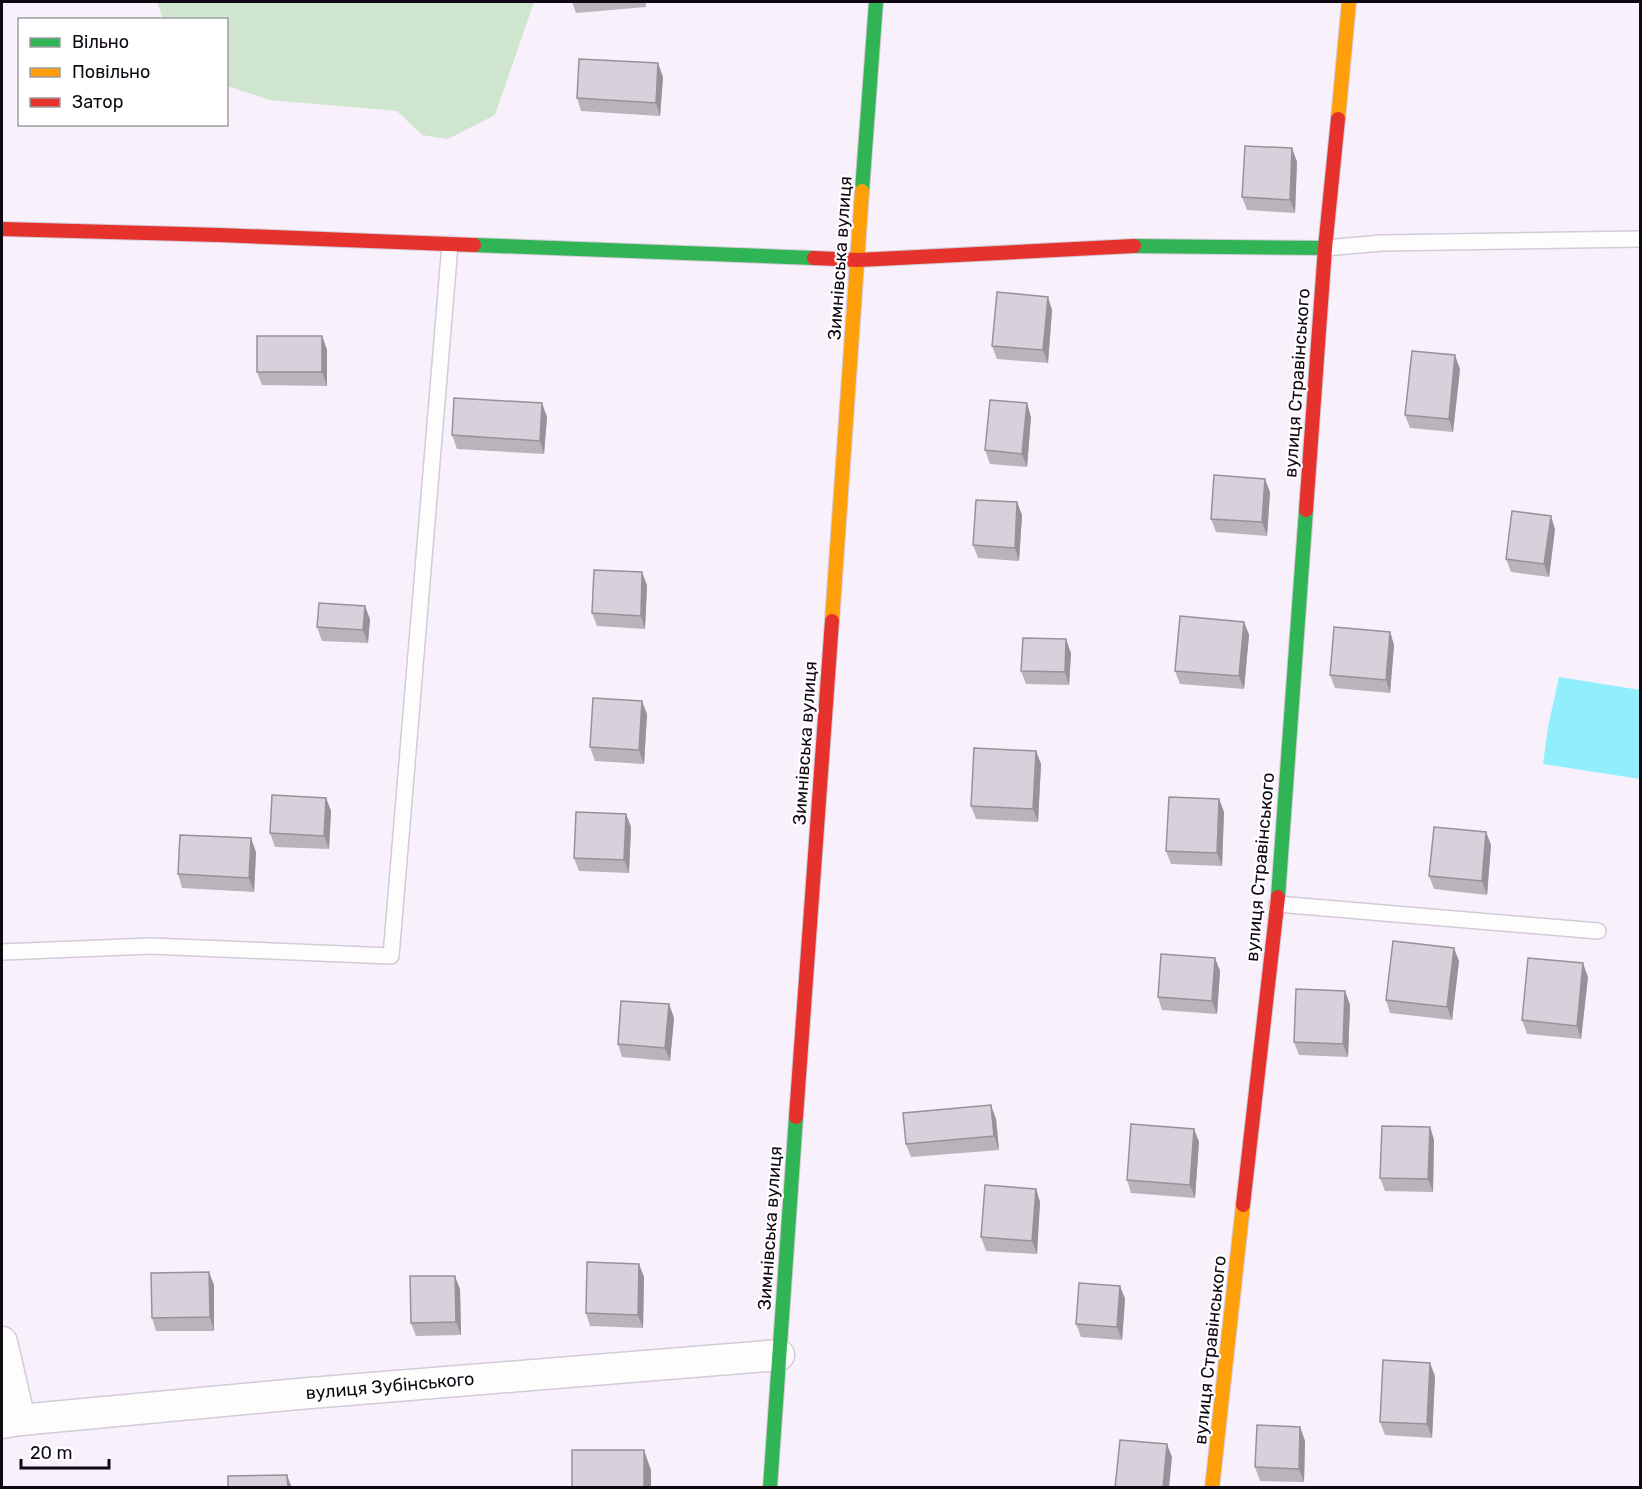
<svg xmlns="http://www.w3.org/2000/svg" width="1642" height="1489" font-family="Rubik,sans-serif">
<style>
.green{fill:#cfe5ce}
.water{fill:#91effc}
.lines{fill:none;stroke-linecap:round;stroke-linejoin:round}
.lane-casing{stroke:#d3cbd6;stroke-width:18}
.street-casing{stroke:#d3cbd6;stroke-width:33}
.fast-casing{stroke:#d3cbd6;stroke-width:16}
.slow-casing{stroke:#d3cbd6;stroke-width:16}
.jam-casing{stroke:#d3cbd6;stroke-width:16}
.lane{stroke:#fefdfe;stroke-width:15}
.street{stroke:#fefdfe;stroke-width:30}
.fast{stroke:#30b455;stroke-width:14}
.slow{stroke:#ff9f0a;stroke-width:14}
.jam{stroke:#e5322d;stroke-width:14}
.wall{fill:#bab3bc}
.shaded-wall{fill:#979299}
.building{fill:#d8d0db;stroke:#979299;stroke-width:1.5}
.labels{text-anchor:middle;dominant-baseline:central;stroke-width:4.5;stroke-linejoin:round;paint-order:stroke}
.street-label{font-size:18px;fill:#100913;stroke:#fff}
</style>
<rect width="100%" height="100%" fill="#f8f0fb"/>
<path class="green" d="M 157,2 L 534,2 L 495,115 L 448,139 L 422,135 L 397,111 L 270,100 L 227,86 L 226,20 L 163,19 Z"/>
<path class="water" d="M 1559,677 L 1640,690 L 1640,779 L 1543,764 L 1548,727 Z"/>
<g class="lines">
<g class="lane-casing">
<g id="lane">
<path d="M 1325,248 L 1382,243 L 1640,239"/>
<path d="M 1277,904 L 1598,931"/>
<path d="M 2,952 L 151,946 L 391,956 L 450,244"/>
</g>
</g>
<g class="street-casing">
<g id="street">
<path d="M 2,1342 L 20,1420"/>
<path d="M 2,1423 L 20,1420 L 298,1394 L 779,1355"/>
</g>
</g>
<g class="fast-casing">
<g id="fast">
<path d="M 862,191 L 876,2"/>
<path d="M 474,245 L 814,258"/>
<path d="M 1134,246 L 1325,248"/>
<path d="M 1278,897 L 1306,510"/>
<path d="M 770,1488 L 796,1117"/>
</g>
</g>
<g class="slow-casing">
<g id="slow">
<path d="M 1338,119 L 1349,2"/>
<path d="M 832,621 L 862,191"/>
<path d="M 1212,1488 L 1243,1205"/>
</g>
</g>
<g class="jam-casing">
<g id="jam">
<path d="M 2,229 L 219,235 L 474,245"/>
<path d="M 814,258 L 858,260 L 1134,246"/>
<path d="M 1306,510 L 1325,248 L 1338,119"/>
<path d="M 796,1117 L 832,621"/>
<path d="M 1243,1205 L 1278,897"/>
</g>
</g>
<use href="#lane" class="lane"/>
<use href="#street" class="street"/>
<use href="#fast" class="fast"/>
<use href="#slow" class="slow"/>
<use href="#jam" class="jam"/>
</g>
<g class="wall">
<path d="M 572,2 L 646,2 L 646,7 L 576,13 Z"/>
<path d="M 663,77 L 660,116 L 581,111 L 577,98 Z"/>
<path d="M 1292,148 L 1297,162 L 1295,213 L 1247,210 L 1242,197 Z"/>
<path d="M 1052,310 L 1048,363 L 997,359 L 992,346 Z"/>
<path d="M 322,336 L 327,350 L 327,386 L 262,385 L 257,372 Z"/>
<path d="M 1460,369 L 1453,432 L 1410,428 L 1405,415 Z"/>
<path d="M 547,417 L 544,454 L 457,449 L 452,435 Z"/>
<path d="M 1031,417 L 1027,467 L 990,464 L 985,450 Z"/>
<path d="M 1270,492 L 1267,536 L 1216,532 L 1211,519 Z"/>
<path d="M 1017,502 L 1022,515 L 1019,561 L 978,558 L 973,545 Z"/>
<path d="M 1555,529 L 1549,577 L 1511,572 L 1506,559 Z"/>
<path d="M 647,585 L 645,629 L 597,626 L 592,613 Z"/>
<path d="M 370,619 L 368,643 L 322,641 L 317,627 Z"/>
<path d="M 1244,622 L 1249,635 L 1244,689 L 1180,684 L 1175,671 Z"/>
<path d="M 1390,632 L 1394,645 L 1390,693 L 1335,688 L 1330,675 Z"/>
<path d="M 1071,653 L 1069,685 L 1026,684 L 1021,671 Z"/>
<path d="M 647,714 L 644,764 L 595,761 L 590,747 Z"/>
<path d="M 1036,751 L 1041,764 L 1038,822 L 976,819 L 971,806 Z"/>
<path d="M 326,798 L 331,811 L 329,849 L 275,847 L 270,833 Z"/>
<path d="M 1219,799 L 1224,812 L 1222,866 L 1171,864 L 1166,851 Z"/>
<path d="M 626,814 L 631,827 L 629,873 L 579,871 L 574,858 Z"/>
<path d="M 1486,832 L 1491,845 L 1487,895 L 1434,889 L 1429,876 Z"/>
<path d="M 256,852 L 254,892 L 182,888 L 178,874 Z"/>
<path d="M 1215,958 L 1220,971 L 1217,1014 L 1162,1010 L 1158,997 Z"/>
<path d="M 1459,961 L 1452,1020 L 1390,1013 L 1386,1000 Z"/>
<path d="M 1588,977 L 1581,1039 L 1527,1034 L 1522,1020 Z"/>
<path d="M 1345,991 L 1350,1005 L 1348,1057 L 1299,1055 L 1294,1042 Z"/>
<path d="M 669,1004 L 674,1018 L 670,1061 L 622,1057 L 618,1044 Z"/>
<path d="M 996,1119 L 999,1150 L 911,1157 L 906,1144 Z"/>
<path d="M 1430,1127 L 1434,1140 L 1433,1192 L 1385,1191 L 1380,1178 Z"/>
<path d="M 1194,1129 L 1199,1142 L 1195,1198 L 1131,1193 L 1127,1180 Z"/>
<path d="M 1036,1189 L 1040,1202 L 1037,1254 L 986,1251 L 981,1237 Z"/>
<path d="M 644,1277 L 643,1328 L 590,1326 L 586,1313 Z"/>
<path d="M 214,1285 L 214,1331 L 156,1331 L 152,1318 Z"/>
<path d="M 1120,1286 L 1125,1299 L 1122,1340 L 1081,1337 L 1076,1324 Z"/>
<path d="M 460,1289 L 461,1335 L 416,1336 L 411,1323 Z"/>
<path d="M 1435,1376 L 1432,1438 L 1385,1435 L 1380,1422 Z"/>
<path d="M 1300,1427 L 1305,1441 L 1304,1482 L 1260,1481 L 1255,1467 Z"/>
</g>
<g class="shaded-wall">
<path d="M 658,63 L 663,77 L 660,116 L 656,103 Z"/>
<path d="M 1292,148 L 1297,162 L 1295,213 L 1290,200 Z"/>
<path d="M 1048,297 L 1052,310 L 1048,363 L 1043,350 Z"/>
<path d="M 322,336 L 327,350 L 327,386 L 322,372 Z"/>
<path d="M 1455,355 L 1460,369 L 1453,432 L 1449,419 Z"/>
<path d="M 542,403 L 547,417 L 544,454 L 540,441 Z"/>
<path d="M 1027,403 L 1031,417 L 1027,467 L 1022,454 Z"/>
<path d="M 1265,479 L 1270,492 L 1267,536 L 1262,522 Z"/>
<path d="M 1017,502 L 1022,515 L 1019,561 L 1015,548 Z"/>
<path d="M 1551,516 L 1555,529 L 1549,577 L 1544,564 Z"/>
<path d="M 642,572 L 647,585 L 645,629 L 641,616 Z"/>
<path d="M 365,606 L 370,619 L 368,643 L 363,630 Z"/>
<path d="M 1244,622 L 1249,635 L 1244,689 L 1239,676 Z"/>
<path d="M 1390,632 L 1394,645 L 1390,693 L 1386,680 Z"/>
<path d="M 1066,639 L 1071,653 L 1069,685 L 1065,672 Z"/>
<path d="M 642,701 L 647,714 L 644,764 L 639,750 Z"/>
<path d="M 1036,751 L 1041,764 L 1038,822 L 1033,809 Z"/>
<path d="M 326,798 L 331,811 L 329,849 L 324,836 Z"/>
<path d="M 1219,799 L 1224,812 L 1222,866 L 1217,853 Z"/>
<path d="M 626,814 L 631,827 L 629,873 L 624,860 Z"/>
<path d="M 1486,832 L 1491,845 L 1487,895 L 1482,881 Z"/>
<path d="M 251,838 L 256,852 L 254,892 L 249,878 Z"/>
<path d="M 1454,948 L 1459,961 L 1452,1020 L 1447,1007 Z"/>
<path d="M 1215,958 L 1220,971 L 1217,1014 L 1212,1001 Z"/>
<path d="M 1583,963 L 1588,977 L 1581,1039 L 1577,1026 Z"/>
<path d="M 1345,991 L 1350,1005 L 1348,1057 L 1343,1044 Z"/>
<path d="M 669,1004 L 674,1018 L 670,1061 L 665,1048 Z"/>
<path d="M 991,1105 L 996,1119 L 999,1150 L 994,1136 Z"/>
<path d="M 1430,1127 L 1434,1140 L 1433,1192 L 1428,1179 Z"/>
<path d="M 1194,1129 L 1199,1142 L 1195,1198 L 1190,1185 Z"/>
<path d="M 1036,1189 L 1040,1202 L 1037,1254 L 1032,1241 Z"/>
<path d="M 639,1264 L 644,1277 L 643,1328 L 638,1315 Z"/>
<path d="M 209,1272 L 214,1285 L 214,1331 L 210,1317 Z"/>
<path d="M 455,1276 L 460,1289 L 461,1335 L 456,1322 Z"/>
<path d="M 1120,1286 L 1125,1299 L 1122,1340 L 1117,1327 Z"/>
<path d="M 1430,1363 L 1435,1376 L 1432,1438 L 1427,1424 Z"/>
<path d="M 1300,1427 L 1305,1441 L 1304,1482 L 1299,1469 Z"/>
<path d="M 1167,1444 L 1172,1457 L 1169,1488 L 1163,1488 Z"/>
<path d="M 644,1450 L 651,1470 L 651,1488 L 644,1488 Z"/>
<path d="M 287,1475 L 292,1488 L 288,1488 Z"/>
</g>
<g class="building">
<path d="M 579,59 L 658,63 L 656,103 L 577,98 Z"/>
<path d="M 1245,146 L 1292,148 L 1290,200 L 1242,197 Z"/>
<path d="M 997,292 L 1048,297 L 1043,350 L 992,346 Z"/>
<rect x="257" y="336" width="65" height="36"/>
<path d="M 1412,351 L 1455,355 L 1449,419 L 1405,415 Z"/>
<path d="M 454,398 L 542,403 L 540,441 L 452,435 Z"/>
<path d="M 990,400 L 1027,403 L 1022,454 L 985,450 Z"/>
<path d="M 1214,475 L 1265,479 L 1262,522 L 1211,519 Z"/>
<path d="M 976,500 L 1017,502 L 1015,548 L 973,545 Z"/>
<path d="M 1512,511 L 1551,516 L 1544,564 L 1506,559 Z"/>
<path d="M 594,570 L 642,572 L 641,616 L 592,613 Z"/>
<path d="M 319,603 L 365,606 L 363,630 L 317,627 Z"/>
<path d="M 1180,616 L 1244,622 L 1239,676 L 1175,671 Z"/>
<path d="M 1334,627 L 1390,632 L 1386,680 L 1330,675 Z"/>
<path d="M 1023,638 L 1066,639 L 1065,672 L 1021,671 Z"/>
<path d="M 593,698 L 642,701 L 639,750 L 590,747 Z"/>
<path d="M 974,748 L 1036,751 L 1033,809 L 971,806 Z"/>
<path d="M 272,795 L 326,798 L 324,836 L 270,833 Z"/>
<path d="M 1169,797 L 1219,799 L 1217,853 L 1166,851 Z"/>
<path d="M 576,812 L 626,814 L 624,860 L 574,858 Z"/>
<path d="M 1434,827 L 1486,832 L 1482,881 L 1429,876 Z"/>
<path d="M 180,835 L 251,838 L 249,878 L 178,874 Z"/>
<path d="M 1393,941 L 1454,948 L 1447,1007 L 1386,1000 Z"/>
<path d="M 1161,954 L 1215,958 L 1212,1001 L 1158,997 Z"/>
<path d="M 1528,958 L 1583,963 L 1577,1026 L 1522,1020 Z"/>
<path d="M 1296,989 L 1345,991 L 1343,1044 L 1294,1042 Z"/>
<path d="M 621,1001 L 669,1004 L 665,1048 L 618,1044 Z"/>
<path d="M 991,1105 L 994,1136 L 906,1144 L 903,1113 Z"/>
<path d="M 1131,1124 L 1194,1129 L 1190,1185 L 1127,1180 Z"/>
<path d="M 1382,1126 L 1430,1127 L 1428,1179 L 1380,1178 Z"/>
<path d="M 985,1185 L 1036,1189 L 1032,1241 L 981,1237 Z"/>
<path d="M 587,1262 L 639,1264 L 638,1315 L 586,1313 Z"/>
<path d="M 209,1272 L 210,1317 L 152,1318 L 151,1273 Z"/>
<path d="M 410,1276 L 455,1276 L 456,1322 L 411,1323 Z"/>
<path d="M 1079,1283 L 1120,1286 L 1117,1327 L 1076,1324 Z"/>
<path d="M 1383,1360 L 1430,1363 L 1427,1424 L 1380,1422 Z"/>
<path d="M 1257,1425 L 1300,1427 L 1299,1469 L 1255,1467 Z"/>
<path d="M 1120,1440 L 1167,1444 L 1163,1488 L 1115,1488 Z"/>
<rect x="572" y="1450" width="72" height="38"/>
<path d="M 287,1475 L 288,1488 L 228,1488 L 228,1476 Z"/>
</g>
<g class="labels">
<g class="street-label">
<text transform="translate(840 258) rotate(-86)">Зимнівська вулиця</text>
<text transform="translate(1297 383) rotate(-86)">вулиця Стравінського</text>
<text transform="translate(805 743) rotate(-86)">Зимнівська вулиця</text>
<text transform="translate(1260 867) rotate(-85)">вулиця Стравінського</text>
<text transform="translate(770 1228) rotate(-86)">Зимнівська вулиця</text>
<text transform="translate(1210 1350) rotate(-84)">вулиця Стравінського</text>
<text transform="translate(390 1386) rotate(-5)">вулиця Зубінського</text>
</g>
</g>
<rect width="1642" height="1489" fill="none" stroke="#100913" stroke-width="6"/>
<rect x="18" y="18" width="210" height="108" fill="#ffffff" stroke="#9f9da1" stroke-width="1.5"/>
<rect x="30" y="38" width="30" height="9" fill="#30b455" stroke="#9f9da1" stroke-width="1.5"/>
<text x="72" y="48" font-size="18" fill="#100913">Вільно</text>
<rect x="30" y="68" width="30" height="9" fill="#ff9f0a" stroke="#9f9da1" stroke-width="1.5"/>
<text x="72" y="78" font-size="18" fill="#100913">Повільно</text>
<rect x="30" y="98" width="30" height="9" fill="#e5322d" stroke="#9f9da1" stroke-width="1.5"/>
<text x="72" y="108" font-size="18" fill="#100913">Затор</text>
<path d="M21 1459v9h88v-9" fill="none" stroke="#100913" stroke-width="3"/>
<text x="30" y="1459" font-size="18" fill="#100913" stroke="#ffffff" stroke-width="4.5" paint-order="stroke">20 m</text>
</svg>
